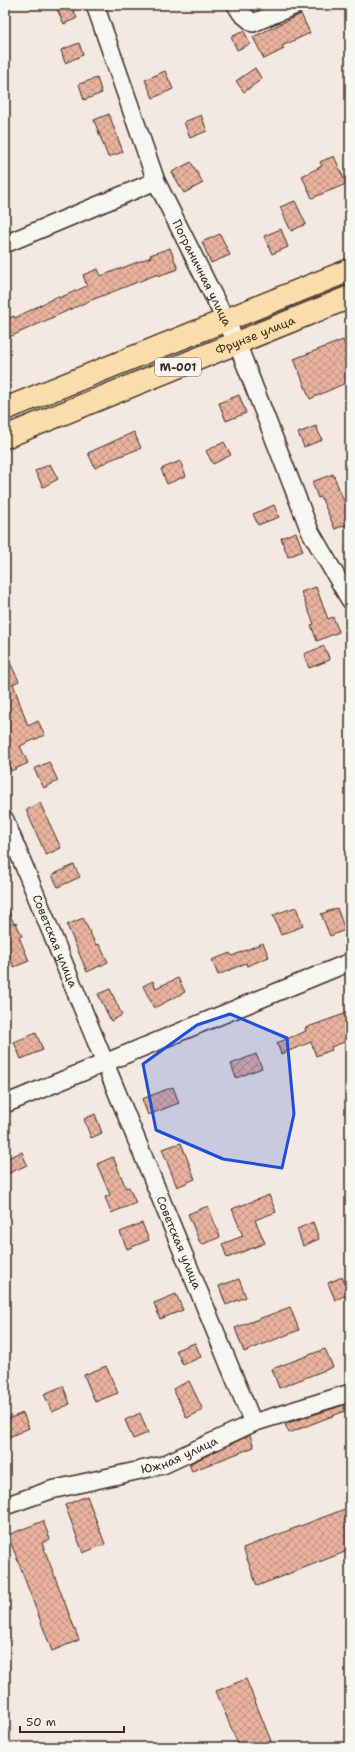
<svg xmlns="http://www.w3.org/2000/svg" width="355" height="1752" font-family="'Shantell Sans',sans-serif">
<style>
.building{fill:url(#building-cross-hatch);stroke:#3b2a1e}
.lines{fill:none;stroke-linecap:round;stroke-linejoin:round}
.minor-casing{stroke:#3b2a1e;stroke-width:20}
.major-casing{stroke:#3b2a1e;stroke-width:25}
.minor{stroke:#f6f6f2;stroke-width:17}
.major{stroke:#faddab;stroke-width:22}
.marked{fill:#1d4ed8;fill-opacity:0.2;stroke:#1d4ed8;stroke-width:3;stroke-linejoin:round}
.labels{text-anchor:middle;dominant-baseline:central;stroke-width:3;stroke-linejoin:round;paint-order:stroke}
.shield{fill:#f6f6f2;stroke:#73675e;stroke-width:1}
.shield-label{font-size:11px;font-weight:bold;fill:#3b2a1e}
.street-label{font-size:12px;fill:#3b2a1e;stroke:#f6f6f2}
</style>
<defs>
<pattern id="building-cross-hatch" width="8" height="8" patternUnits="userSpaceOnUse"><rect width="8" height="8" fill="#eab3a0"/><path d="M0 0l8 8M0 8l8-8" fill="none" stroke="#bf9282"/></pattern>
</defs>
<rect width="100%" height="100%" fill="#f4e9e2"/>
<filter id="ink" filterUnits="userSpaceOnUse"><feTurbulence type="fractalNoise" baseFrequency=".025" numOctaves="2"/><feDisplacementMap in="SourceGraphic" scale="8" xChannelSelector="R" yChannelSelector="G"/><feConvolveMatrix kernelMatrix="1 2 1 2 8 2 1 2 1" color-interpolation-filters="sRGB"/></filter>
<g filter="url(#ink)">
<g class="building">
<path d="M 55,5 L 71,5 L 77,18 L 64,24 Z"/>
<path d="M 301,14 L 310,33 L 282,46 L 284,49 L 264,59 L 253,37 Z"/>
<path d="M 244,31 L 250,44 L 237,50 L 231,37 Z"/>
<path d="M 79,43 L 83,55 L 65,63 L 61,50 Z"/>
<path d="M 255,68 L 262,79 L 244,92 L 236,81 Z"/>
<path d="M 165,71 L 173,89 L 153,98 L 145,80 Z"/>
<path d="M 97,78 L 102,93 L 84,100 L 79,84 Z"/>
<path d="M 109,114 L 123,152 L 108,157 L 94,120 Z"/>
<path d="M 201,115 L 207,131 L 190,138 L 184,122 Z"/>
<path d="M 334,156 L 346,184 L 312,198 L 302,176 L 322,166 L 320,162 Z"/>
<path d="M 191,162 L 203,183 L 184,193 L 172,172 Z"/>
<path d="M 295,201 L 306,224 L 291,231 L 280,207 Z"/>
<path d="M 281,229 L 288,247 L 272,254 L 264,236 Z"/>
<path d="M 220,234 L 230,255 L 211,263 L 202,242 Z"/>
<path d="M 170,248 L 178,269 L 158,276 L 158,274 L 89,301 L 5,339 L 5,320 L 14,316 L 15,318 L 58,296 L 59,298 L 87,286 L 83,275 L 98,269 L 101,276 L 151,257 L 150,255 Z"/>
<path d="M 343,340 L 350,357 L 350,381 L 310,399 L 294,359 Z"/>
<path d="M 239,395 L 246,413 L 226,421 L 219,403 Z"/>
<path d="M 316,426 L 322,440 L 304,447 L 298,433 Z"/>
<path d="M 134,432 L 141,448 L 110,460 L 95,468 L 88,453 Z"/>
<path d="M 224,442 L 231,455 L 213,464 L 206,451 Z"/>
<path d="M 180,461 L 186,476 L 167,484 L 161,469 Z"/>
<path d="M 50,464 L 58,479 L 43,487 L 35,471 Z"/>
<path d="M 333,474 L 346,506 L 350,505 L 350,523 L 335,529 L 321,497 L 318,498 L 312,482 Z"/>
<path d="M 274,505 L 279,517 L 258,525 L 253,514 Z"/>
<path d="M 296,532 L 303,551 L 288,557 L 281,538 Z"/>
<path d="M 316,587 L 328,619 L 333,617 L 339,632 L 317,641 L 311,625 L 314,624 L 301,592 Z"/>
<path d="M 324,646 L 330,660 L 309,668 L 304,654 Z"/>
<path d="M 5,653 L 19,681 L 13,684 L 28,726 L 38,721 L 45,735 L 20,746 L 28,763 L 11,771 L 5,758 Z"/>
<path d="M 49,762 L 58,781 L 44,788 L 34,769 Z"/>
<path d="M 40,803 L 61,848 L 46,855 L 26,810 Z"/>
<path d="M 74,865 L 80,877 L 58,887 L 52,875 Z"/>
<path d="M 5,903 L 14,924 L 16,923 L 22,936 L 19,937 L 29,961 L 14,967 L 5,945 Z"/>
<path d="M 296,907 L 303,926 L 281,935 L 273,915 Z"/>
<path d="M 337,908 L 345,930 L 330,936 L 321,914 Z"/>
<path d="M 83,918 L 96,945 L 99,944 L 108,962 L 87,972 L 67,925 Z"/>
<path d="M 263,943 L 269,957 L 247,966 L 246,963 L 218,975 L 212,960 L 230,953 L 232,956 Z"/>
<path d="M 178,978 L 185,992 L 154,1008 L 143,986 L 153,981 L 156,988 Z"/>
<path d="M 110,989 L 122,1015 L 111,1021 L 98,994 Z"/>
<path d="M 347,1013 L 350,1021 L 350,1040 L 331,1047 L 332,1050 L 316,1056 L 311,1042 L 281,1054 L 277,1043 L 306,1031 L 305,1028 Z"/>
<path d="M 36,1033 L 43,1050 L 21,1059 L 14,1042 Z"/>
<path d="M 256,1054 L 262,1068 L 236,1078 L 231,1064 Z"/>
<path d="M 173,1087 L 179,1103 L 148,1115 L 142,1099 Z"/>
<path d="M 95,1114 L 102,1133 L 91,1138 L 84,1119 Z"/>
<path d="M 181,1143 L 195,1179 L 177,1187 L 162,1149 Z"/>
<path d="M 22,1152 L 27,1165 L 5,1175 L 5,1159 Z"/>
<path d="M 113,1157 L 126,1188 L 129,1187 L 136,1203 L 111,1213 L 105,1197 L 110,1195 L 97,1164 Z"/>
<path d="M 269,1195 L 276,1212 L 255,1220 L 265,1243 L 227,1258 L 222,1244 L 243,1236 L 232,1209 Z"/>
<path d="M 208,1206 L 220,1237 L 201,1245 L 188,1214 Z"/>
<path d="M 313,1222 L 319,1239 L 303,1246 L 297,1229 Z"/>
<path d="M 142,1223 L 149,1240 L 127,1249 L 120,1232 Z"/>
<path d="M 342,1277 L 349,1294 L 335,1300 L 328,1283 Z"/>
<path d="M 239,1279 L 246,1297 L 226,1305 L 219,1286 Z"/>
<path d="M 176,1294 L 183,1310 L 160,1319 L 154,1303 Z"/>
<path d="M 290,1307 L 299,1330 L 244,1352 L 235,1328 Z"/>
<path d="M 195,1343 L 201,1357 L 183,1365 L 176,1350 Z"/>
<path d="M 325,1349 L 333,1367 L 279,1388 L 272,1369 Z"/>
<path d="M 106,1366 L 118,1393 L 95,1402 L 84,1375 Z"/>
<path d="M 189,1381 L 203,1410 L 187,1418 L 173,1389 Z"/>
<path d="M 63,1386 L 70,1404 L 52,1412 L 44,1394 Z"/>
<path d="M 350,1403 L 350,1409 L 289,1433 L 285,1424 Z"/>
<path d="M 23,1413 L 29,1428 L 9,1437 L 5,1428 L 5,1420 Z"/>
<path d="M 140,1413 L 148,1433 L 133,1439 L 125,1420 Z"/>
<path d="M 250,1435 L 254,1447 L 192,1471 L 189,1464 Z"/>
<path d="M 87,1496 L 105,1544 L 83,1553 L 65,1505 Z"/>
<path d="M 350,1507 L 350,1550 L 257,1586 L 243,1548 Z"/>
<path d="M 43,1521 L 50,1539 L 42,1543 L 79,1640 L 52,1651 L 8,1535 Z"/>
<path d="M 246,1679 L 271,1741 L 257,1747 L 239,1747 L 216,1691 Z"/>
</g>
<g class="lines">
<g class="minor-casing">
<g id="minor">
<path id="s1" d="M 95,5 L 156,181 L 237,343 L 310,531 L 350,600"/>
<path d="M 236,5 L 241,13 L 253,23 L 296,5"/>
<path d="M 5,244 L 156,181"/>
<path id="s2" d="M 5,820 L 253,1423"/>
<path d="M 5,1104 L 350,962"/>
<path id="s3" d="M 5,1506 L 51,1490 L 163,1465 L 253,1423 L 350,1393"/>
</g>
</g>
<g class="major-casing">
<g id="major">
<path d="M 5,409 L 350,270"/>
<path id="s4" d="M 5,437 L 350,297"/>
</g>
</g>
<use href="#minor" class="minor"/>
<use href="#major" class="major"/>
</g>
</g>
<path class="marked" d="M 230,1014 L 287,1038 L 294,1114 L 282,1168 L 223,1159 L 156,1130 L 143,1064 L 197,1025 Z"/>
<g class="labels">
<rect class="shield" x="155" y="358" width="46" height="18" rx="3"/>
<g class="shield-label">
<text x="178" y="367">M-001</text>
</g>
<g class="street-label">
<text stroke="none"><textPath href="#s1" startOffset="289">Пограничная улица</textPath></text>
<text stroke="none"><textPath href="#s4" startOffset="270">Фрунзе улица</textPath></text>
<text stroke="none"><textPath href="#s2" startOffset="131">Советская улица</textPath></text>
<text stroke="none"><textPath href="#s2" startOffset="457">Советская улица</textPath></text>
<text stroke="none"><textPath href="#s3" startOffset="182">Южная улица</textPath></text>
</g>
</g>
<rect width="355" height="1752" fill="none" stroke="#f6f6f2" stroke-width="20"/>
<rect x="10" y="10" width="335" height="1732" fill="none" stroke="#3b2a1e" stroke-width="1.5" filter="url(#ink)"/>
<path d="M20 1726v6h104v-6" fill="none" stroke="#3b2a1e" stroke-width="2"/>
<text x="26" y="1726" font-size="12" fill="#3b2a1e" stroke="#f6f6f2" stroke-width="3" paint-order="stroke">50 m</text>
</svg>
